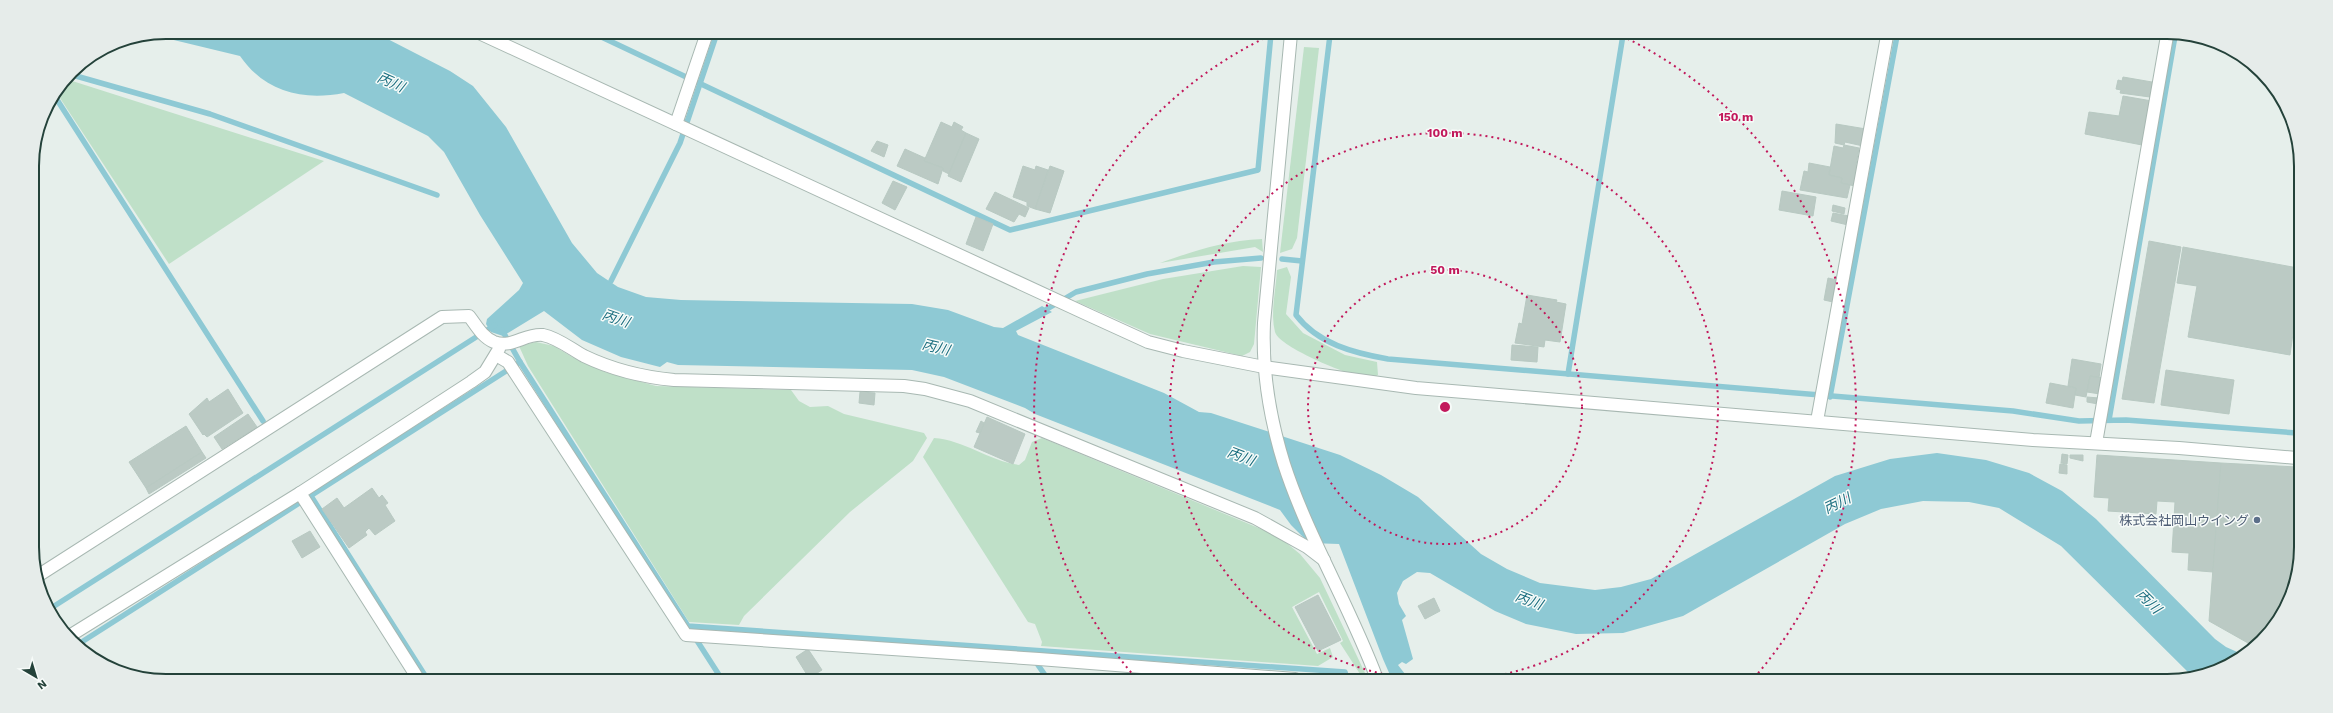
<svg xmlns="http://www.w3.org/2000/svg" width="2333" height="713" font-family="'Work Sans','Noto Sans JP',sans-serif">
<style>
.green{fill:#bfe0c8}
.water{fill:#8ec9d4}
.lines{fill:none;stroke-linecap:round;stroke-linejoin:round}
.stream{stroke:#8ec9d4;stroke-width:5.5}
.building{fill:#bbcac4;stroke:#b8c9c2}
.street-casing{stroke:#a8b8b2;stroke-width:14}
.street{stroke:#fff;stroke-width:12}
.ring{fill:none;stroke:#c2185b;stroke-width:2;stroke-dasharray:2 4}
.service-dot{fill:#5c6f8a;stroke:#f7fbf9;stroke-width:1.5}
.labels{text-anchor:middle;dominant-baseline:central;stroke-width:3;stroke-linejoin:round;paint-order:stroke}
.service-label{font-size:13px;fill:#4e5e75;stroke:#f7fbf9;text-anchor:end}
.water-label{font-size:14px;font-style:italic;fill:#1c6f80;stroke:#f7fbf9}
.rim{fill:none;stroke:#24423a;stroke-width:2}
.centre{fill:#c2185b;stroke:#f7fbf9;stroke-width:2}
.ring-label{font-size:12px;text-anchor:middle;font-weight:bold;fill:#c2185b;stroke:#f7fbf9;stroke-width:3;stroke-linejoin:round;paint-order:stroke}
</style>
<rect width="100%" height="100%" fill="#e6efeb"/>
<g class="green">
<path d="M 1304,47 L 1319,48 L 1297,238 L 1292,249 L 1280,253 Z"/>
<path d="M 66,79 L 324,161 L 169,264 L 56,92 Z"/>
<path d="M 1262,239 L 1263,252 L 1255,247 L 1160,263 C 1197,250 1223,241 1262,239 Z"/>
<path d="M 1243,266 L 1261,267 L 1254,344 L 1250,352 L 1242,356 L 1150,334 L 1075,301 L 1163,279 Z"/>
<path d="M 1287,267 L 1291,277 L 1286,314 L 1303,333 L 1345,355 L 1377,362 L 1378,375 L 1374,377 C 1367,376 1359,376 1352,374 C 1337,370 1279,346 1275,332 C 1270,313 1276,289 1277,270 Z"/>
<path d="M 536,342 L 554,346 L 572,357 L 605,372 L 656,386 L 791,390 L 799,401 L 810,407 L 828,406 L 844,414 L 924,433 L 927,438 L 913,461 L 850,512 L 744,616 L 739,625 L 689,622 L 528,366 L 519,346 Z"/>
<path d="M 934,438 C 964,440 989,461 1019,465 L 1025,460 L 1032,442 L 1042,438 L 1278,536 L 1300,554 L 1320,578 L 1365,673 L 1360,674 L 1340,643 L 1343,641 L 1319,592 L 1292,607 L 1317,654 L 1330,648 L 1333,657 L 1318,666 L 1041,646 L 1042,642 L 1035,624 L 1028,622 L 923,457 Z"/>
</g>
<path class="water" d="M 166,32 L 374,32 L 450,71 L 473,86 L 506,127 L 572,243 L 597,273 L 618,287 L 646,297 L 681,300 L 912,304 L 948,310 L 994,327 L 1003,328 L 1042,306 L 1052,312 L 1016,331 L 1018,335 L 1164,393 L 1199,412 L 1211,413 L 1340,455 L 1381,475 L 1418,497 L 1481,554 L 1507,569 L 1540,583 L 1595,590 L 1621,587 L 1651,579 L 1835,476 L 1890,459 L 1937,453 L 1986,460 L 2029,473 L 2062,491 L 2096,519 L 2215,639 L 2226,647 L 2244,655 L 2210,674 L 2193,677 L 2061,546 L 1999,508 L 1969,502 L 1923,501 L 1881,509 L 1845,524 L 1683,616 L 1623,633 L 1576,634 L 1526,624 L 1495,611 L 1430,573 L 1417,572 L 1403,581 L 1397,593 L 1399,604 L 1406,616 L 1402,620 L 1413,659 L 1406,664 L 1402,662 L 1398,665 L 1405,674 L 1396,678 L 1390,675 L 1383,659 L 1339,544 L 1309,543 L 1291,525 L 1280,510 L 1035,414 L 1025,408 L 944,377 L 912,370 L 678,365 L 667,362 L 660,367 L 621,357 L 582,340 L 544,311 L 503,336 L 491,332 L 486,324 L 487,319 L 519,290 L 523,283 L 480,215 L 444,152 L 428,136 L 344,93 C 302,101 265,92 240,56 L 153,35 Z"/>
<g class="lines">
<g class="stream">
<path d="M 593,33 L 1010,230 L 1258,170 L 1271,34"/>
<path d="M 1330,35 L 1296,315 C 1318,344 1354,353 1388,359 L 2013,411 L 2079,421 L 2126,420 L 2297,433"/>
<path d="M 69,74 L 210,114 L 437,195"/>
<path d="M 54,95 L 263,421"/>
<path d="M 1282,259 L 1302,261"/>
<path d="M 611,281 L 680,143 L 717,33"/>
<path d="M 1042,312 L 1076,292 L 1147,274 L 1214,262 L 1261,258"/>
<path d="M 502,330 L 520,362 L 688,626 L 1345,672 L 1347,679"/>
<path d="M 1568,374 L 1623,35"/>
<path d="M 1830,397 L 1897,36"/>
<path d="M 2109,420 L 2175,36"/>
<path d="M 311,496 L 426,677"/>
<path d="M 48,610 L 495,325"/>
<path d="M 694,636 L 721,678"/>
<path d="M 77,645 L 520,362"/>
<path d="M 1038,665 L 1047,678"/>
</g>
</g>
<g class="building">
<path d="M 2123,77 L 2152,82 L 2150,97 L 2120,93 L 2121,90 L 2116,89 L 2118,80 L 2122,81 Z"/>
<path d="M 2123,96 L 2152,101 L 2142,145 L 2085,134 L 2089,112 L 2119,116 Z"/>
<path d="M 941,122 L 952,127 L 954,122 L 963,127 L 961,130 L 966,133 L 949,174 L 943,171 L 943,168 L 924,161 Z"/>
<path d="M 1836,124 L 1866,129 L 1863,146 L 1845,142 L 1844,145 L 1835,143 Z"/>
<path d="M 966,133 L 979,139 L 961,182 L 948,176 Z"/>
<path d="M 877,141 L 888,145 L 884,157 L 871,151 Z"/>
<path d="M 1844,145 L 1859,148 L 1856,165 L 1859,165 L 1855,186 L 1841,183 L 1842,178 L 1829,175 L 1834,146 L 1843,148 Z"/>
<path d="M 905,149 L 925,158 L 924,161 L 943,168 L 938,184 L 897,166 Z"/>
<path d="M 1809,163 L 1830,167 L 1829,175 L 1842,178 L 1841,183 L 1850,185 L 1847,198 L 1800,190 L 1804,171 L 1808,172 Z"/>
<path d="M 1023,166 L 1035,170 L 1036,166 L 1048,170 L 1035,209 L 1027,206 L 1027,202 L 1013,197 Z"/>
<path d="M 1050,166 L 1064,171 L 1050,213 L 1035,209 Z"/>
<path d="M 893,181 L 907,187 L 895,210 L 882,203 Z"/>
<path d="M 1782,191 L 1816,197 L 1813,216 L 1779,210 Z"/>
<path d="M 995,192 L 1029,208 L 1025,217 L 1019,214 L 1014,222 L 986,209 Z"/>
<path d="M 1833,205 L 1845,208 L 1844,214 L 1832,211 Z"/>
<path d="M 1833,213 L 1849,216 L 1848,225 L 1831,221 Z"/>
<path d="M 976,217 L 993,224 L 983,251 L 966,244 Z"/>
<path d="M 2149,241 L 2181,247 L 2154,403 L 2122,399 Z"/>
<path d="M 2183,247 L 2298,268 L 2298,298 L 2290,355 L 2188,337 L 2197,286 L 2177,283 Z"/>
<path d="M 1828,278 L 1837,280 L 1833,302 L 1824,300 Z"/>
<path d="M 1527,295 L 1557,300 L 1556,302 L 1566,304 L 1560,342 L 1545,340 L 1544,347 L 1515,343 L 1519,323 L 1522,324 Z"/>
<path d="M 2296,309 L 2298,309 L 2298,329 L 2293,329 Z"/>
<path d="M 1512,345 L 1538,347 L 1537,362 L 1511,360 Z"/>
<path d="M 2072,359 L 2101,364 L 2099,378 L 2090,376 L 2086,397 L 2075,395 L 2076,388 L 2068,386 Z"/>
<path d="M 2166,370 L 2234,380 L 2229,414 L 2161,405 Z"/>
<path d="M 2090,376 L 2103,378 L 2100,394 L 2087,392 Z"/>
<path d="M 2050,383 L 2076,388 L 2073,408 L 2046,403 Z"/>
<path d="M 228,389 L 243,413 L 207,437 L 204,434 L 203,435 L 189,414 L 207,398 L 209,402 Z"/>
<path d="M 860,392 L 875,393 L 874,405 L 859,403 Z"/>
<path d="M 2087,397 L 2099,398 L 2098,404 L 2087,402 Z"/>
<path d="M 248,414 L 257,427 L 222,449 L 214,437 Z"/>
<path d="M 987,417 L 1025,434 L 1013,464 L 974,447 Z"/>
<path d="M 981,421 L 984,423 L 980,433 L 976,432 Z"/>
<path d="M 186,426 L 202,452 L 146,488 L 129,462 Z"/>
<path d="M 202,452 L 206,458 L 149,494 L 146,488 Z"/>
<path d="M 2062,454 L 2068,455 L 2067,464 L 2061,463 Z"/>
<path d="M 2070,455 L 2083,455 L 2083,461 L 2070,458 Z"/>
<path d="M 2097,455 L 2221,463 L 2213,572 L 2188,570 L 2189,553 L 2172,552 L 2175,502 L 2157,501 L 2156,514 L 2108,511 L 2109,498 L 2094,497 Z"/>
<path d="M 2221,463 L 2297,467 L 2296,581 L 2279,621 L 2257,644 L 2248,643 L 2209,621 Z"/>
<path d="M 2060,464 L 2067,465 L 2067,474 L 2059,473 Z"/>
<path d="M 372,488 L 379,498 L 382,495 L 388,503 L 385,505 L 395,521 L 375,535 L 369,528 L 365,532 L 367,535 L 349,548 L 322,509 L 337,498 L 344,508 Z"/>
<path d="M 310,531 L 320,547 L 302,558 L 292,541 Z"/>
<path d="M 1318,595 L 1341,640 L 1318,651 L 1295,607 Z"/>
<path d="M 1434,598 L 1440,611 L 1425,619 L 1418,606 Z"/>
<path d="M 808,649 L 822,670 L 809,678 L 796,657 Z"/>
</g>
<g class="lines">
<g class="street-casing">
<g id="street">
<path d="M 479,33 L 1091,316 L 1148,342 L 1183,351 L 1264,367 L 1416,388 L 2033,440 L 2179,448 L 2297,458"/>
<path d="M 1291,34 L 1264,323 C 1262,369 1270,419 1284,464 C 1308,538 1350,606 1377,679"/>
<path d="M 676,124 L 707,33"/>
<path d="M 496,355 L 508,362 L 686,635 L 1039,659 L 1295,679"/>
<path d="M 1817,421 L 1887,36"/>
<path d="M 2096,443 L 2167,36"/>
<path d="M 36,577 L 442,317 L 469,316 C 476,325 482,337 494,342 C 512,349 525,333 543,335 C 558,338 571,349 584,356 C 613,370 642,377 674,380 L 904,386 L 925,389 L 970,401 L 1255,518 L 1307,547 L 1324,560"/>
<path d="M 70,640 L 71,635 L 300,493"/>
<path d="M 417,677 L 300,493 L 471,382 L 485,372 L 499,349"/>
</g>
</g>
<use href="#street" class="street"/>
</g>
<g class="ring">
<circle cx="1445" cy="407" r="137"/>
<path d="M1412 679A274 274 0 1 1 1476 679"/>
<path d="M1135 677A411 411 0 0 1 1271 35M1622 36A411 411 0 0 1 1753 679"/>
</g>
<circle class="service-dot" cx="2257" cy="520" r="4"/>
<g class="labels">
<g class="service-label">
<text x="2249" y="520">株式会社岡山ウイング</text>
</g>
<g class="water-label">
<text transform="translate(391 82) rotate(24)">丙川</text>
<text transform="translate(616 318) rotate(19)">丙川</text>
<text transform="translate(936 347) rotate(14)">丙川</text>
<text transform="translate(1241 456) rotate(21)">丙川</text>
<text transform="translate(1837 503) rotate(-26)">丙川</text>
<text transform="translate(1529 600) rotate(21)">丙川</text>
<text transform="translate(2149 601) rotate(45)">丙川</text>
</g>
</g>
<path d="M0 0H2333V713H0ZM166 39H2167A127 127 0 0 1 2294 166V547A127 127 0 0 1 2167 674H166A127 127 0 0 1 39 547V166A127 127 0 0 1 166 39Z" fill="#e6ecea" fill-rule="evenodd"/>
<path class="rim" d="M166 39H2167A127 127 0 0 1 2294 166V547A127 127 0 0 1 2167 674H166A127 127 0 0 1 39 547V166A127 127 0 0 1 166 39Z"/>
<circle cx="1445" cy="407" r="6" class="centre"/>
<g class="ring-label">
<text x="1736" y="121">150 m</text>
<text x="1445" y="137">100 m</text>
<text x="1445" y="274">50 m</text>
</g>
<g transform="translate(36 677) rotate(142)" stroke="#f7fbf9" stroke-width="3" paint-order="stroke">
<path d="M0-3L7 15L0 10L-7 15Z" fill="#24423a"/>
<text y="-6" font-size="11" font-weight="bold" text-anchor="middle" fill="#24423a">N</text>
</g>
</svg>
